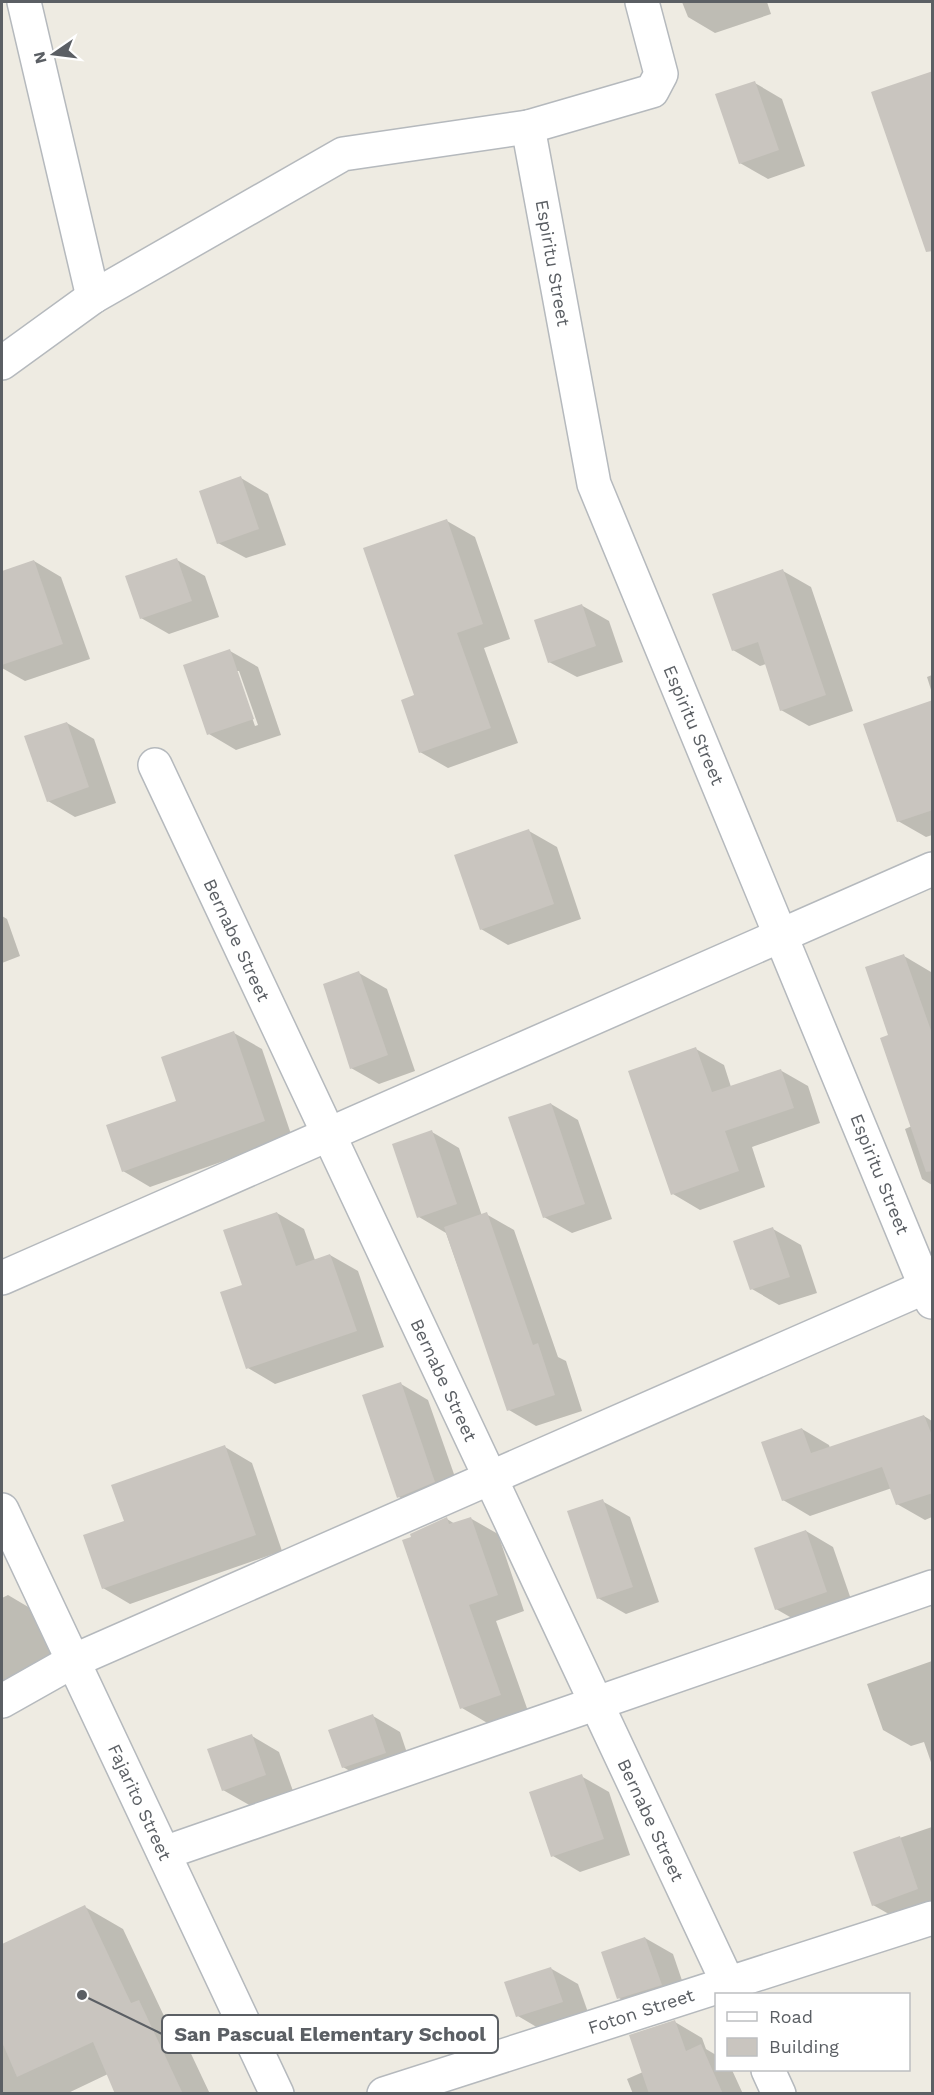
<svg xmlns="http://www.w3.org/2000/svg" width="934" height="2095" font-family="'Work Sans',sans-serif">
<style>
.shadow{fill:#0003;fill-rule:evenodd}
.building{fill:#c9c5bf}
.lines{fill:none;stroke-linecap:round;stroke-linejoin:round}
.street-casing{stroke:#b5b9bd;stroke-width:36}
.street{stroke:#fff;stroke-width:33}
.labels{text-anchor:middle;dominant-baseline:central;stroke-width:5;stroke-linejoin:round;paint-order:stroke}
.street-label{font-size:18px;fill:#5b5f64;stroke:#fff}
.leader{fill:none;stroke:#5b5f64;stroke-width:2}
.callout-dot{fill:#5b5f64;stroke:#fff;stroke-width:2}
.callout{fill:#fff;stroke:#5b5f64;stroke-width:2}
.callout-label{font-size:20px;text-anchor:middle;font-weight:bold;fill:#5b5f64}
</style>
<rect width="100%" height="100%" fill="#eeebe2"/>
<g class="shadow">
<path d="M 682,2 L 767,2 L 771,14 L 715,33 L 688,17 Z"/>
<path d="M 755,83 L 782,99 L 805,166 L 768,179 L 740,163 Z"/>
<path d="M 241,478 L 268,494 L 286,545 L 246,558 L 218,543 Z"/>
<path d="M 447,521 L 475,537 L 510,639 L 484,648 L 518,743 L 448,768 L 420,752 L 416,696 Z"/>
<path d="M 177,560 L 205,576 L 219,617 L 169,634 L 141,618 Z"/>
<path d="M 34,561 L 61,577 L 90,659 L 25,681 L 2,668 L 2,572 Z"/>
<path d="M 783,571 L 811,587 L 853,711 L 809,726 L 781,710 L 766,664 L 760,666 L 733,650 Z"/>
<path d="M 581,605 L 609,621 L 623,662 L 577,677 L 549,662 Z"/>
<path d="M 230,651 L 258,667 L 281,735 L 236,750 L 209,734 ZM 236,671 L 239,671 L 258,725 L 255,726 Z"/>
<path d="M 932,675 L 932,693 L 927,677 Z"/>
<path d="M 932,702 L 932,835 L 926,837 L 898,821 Z"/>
<path d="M 67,723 L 94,739 L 116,803 L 75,817 L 48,801 Z"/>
<path d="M 529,831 L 557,847 L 581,919 L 508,945 L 481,929 Z"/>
<path d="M 2,916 L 7,919 L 20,956 L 2,963 Z"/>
<path d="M 904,956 L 931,972 L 932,975 L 932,1185 L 922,1179 L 905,1129 L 912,1126 L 890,1036 Z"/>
<path d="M 359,973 L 387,989 L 415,1071 L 379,1084 L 351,1068 Z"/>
<path d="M 234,1033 L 262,1049 L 292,1137 L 150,1187 L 123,1171 Z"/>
<path d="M 696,1049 L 724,1065 L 731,1087 L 780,1070 L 808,1086 L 820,1123 L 752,1147 L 765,1187 L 700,1210 L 673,1194 Z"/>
<path d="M 551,1104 L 578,1120 L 612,1219 L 572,1233 L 544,1217 Z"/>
<path d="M 432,1132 L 459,1148 L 482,1216 L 486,1214 L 514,1230 L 558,1357 L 566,1361 L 582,1411 L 536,1426 L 509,1410 L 446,1233 L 419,1217 Z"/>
<path d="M 277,1213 L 304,1229 L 315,1260 L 330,1255 L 358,1271 L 384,1347 L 275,1384 L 248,1368 L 244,1285 Z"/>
<path d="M 773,1229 L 801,1245 L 817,1293 L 779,1305 L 752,1289 Z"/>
<path d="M 401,1384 L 428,1400 L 462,1497 L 426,1513 L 399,1497 Z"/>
<path d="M 924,1416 L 932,1421 L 932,1517 L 925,1520 L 897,1504 L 892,1488 L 810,1516 L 783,1500 L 802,1429 L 829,1445 L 830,1448 Z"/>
<path d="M 225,1447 L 252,1463 L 282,1551 L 130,1604 L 103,1588 L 126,1522 Z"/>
<path d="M 602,1501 L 630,1517 L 659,1602 L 626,1614 L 598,1598 Z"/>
<path d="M 470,1518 L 498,1534 L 524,1611 L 496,1621 L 528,1711 L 489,1724 L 462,1708 L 447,1519 L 455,1524 Z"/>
<path d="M 806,1531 L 833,1547 L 854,1608 L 804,1625 L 776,1609 Z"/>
<path d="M 8,1595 L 35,1611 L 65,1672 L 2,1702 L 2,1598 Z"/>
<path d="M 932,1661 L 932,1765 L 924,1742 L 911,1746 L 883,1730 L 867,1684 Z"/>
<path d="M 373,1716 L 400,1732 L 412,1768 L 370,1783 L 343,1767 Z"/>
<path d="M 252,1736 L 279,1752 L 293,1791 L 251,1806 L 223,1790 Z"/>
<path d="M 581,1776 L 609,1792 L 630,1855 L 580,1872 L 553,1856 Z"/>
<path d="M 932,1827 L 932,1909 L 901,1921 L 873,1905 L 855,1853 Z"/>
<path d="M 85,1907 L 123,1929 L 164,2016 L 177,2024 L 210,2094 L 116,2094 L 108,2074 L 66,2094 L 2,2094 L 2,1946 Z"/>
<path d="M 645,1938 L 673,1954 L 689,2001 L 646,2014 L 619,1998 Z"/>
<path d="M 550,1968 L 578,1984 L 590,2018 L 545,2032 L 518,2016 Z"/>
<path d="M 675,2022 L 702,2038 L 706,2049 L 716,2055 L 716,2070 L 732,2070 L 743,2094 L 633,2094 L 627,2079 L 643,2072 Z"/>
</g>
<g class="building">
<path d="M 933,71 L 933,251 L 926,252 L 871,92 Z"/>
<path d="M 755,81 L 779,150 L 739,164 L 715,94 Z"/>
<path d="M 241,476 L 259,529 L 217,544 L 199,491 Z"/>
<path d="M 447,519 L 483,624 L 457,633 L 491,728 L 419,753 L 401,700 L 414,695 L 363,548 Z"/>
<path d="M 177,558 L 192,601 L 140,619 L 125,576 Z"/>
<path d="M 34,560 L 63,644 L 2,665 L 2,571 Z"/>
<path d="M 783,569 L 826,695 L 780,711 L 758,642 L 732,651 L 712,594 Z"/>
<path d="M 582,604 L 596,646 L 548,663 L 534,620 Z"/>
<path d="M 230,649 L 254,719 L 207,735 L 183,665 Z"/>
<path d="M 933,700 L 933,810 L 897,822 L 863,724 Z"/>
<path d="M 67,722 L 89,787 L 47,802 L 24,736 Z"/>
<path d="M 529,829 L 554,904 L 480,930 L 454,855 Z"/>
<path d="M 904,954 L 933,1036 L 933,1171 L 926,1172 L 880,1038 L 888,1035 L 865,967 Z"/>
<path d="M 359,971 L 388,1055 L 350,1069 L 323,984 Z"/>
<path d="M 234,1031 L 265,1121 L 122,1172 L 106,1125 L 176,1101 L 161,1057 Z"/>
<path d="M 696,1047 L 712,1092 L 781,1069 L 794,1108 L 725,1131 L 739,1171 L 671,1195 L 628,1071 Z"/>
<path d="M 551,1103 L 585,1204 L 543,1218 L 508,1117 Z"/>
<path d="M 432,1130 L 457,1204 L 417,1218 L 392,1144 Z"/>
<path d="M 277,1212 L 296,1266 L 330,1254 L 357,1331 L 246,1369 L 220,1292 L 242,1285 L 223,1230 Z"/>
<path d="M 487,1212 L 533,1345 L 538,1343 L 555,1395 L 507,1411 L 444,1227 Z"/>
<path d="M 773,1227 L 790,1277 L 750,1290 L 733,1241 Z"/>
<path d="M 401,1382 L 435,1482 L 397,1498 L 362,1395 Z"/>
<path d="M 924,1415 L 933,1438 L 933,1493 L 896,1505 L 882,1467 L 782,1501 L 761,1442 L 802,1428 L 811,1453 Z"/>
<path d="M 225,1445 L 256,1535 L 102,1589 L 83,1535 L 124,1521 L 111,1485 Z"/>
<path d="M 603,1499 L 633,1587 L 597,1599 L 567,1511 Z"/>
<path d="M 447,1517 L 449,1524 L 471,1517 L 498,1595 L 469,1605 L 501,1695 L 460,1709 L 402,1540 L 411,1537 L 410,1534 Z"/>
<path d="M 806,1530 L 827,1592 L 775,1610 L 754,1548 Z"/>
<path d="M 373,1714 L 386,1753 L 342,1768 L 328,1730 Z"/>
<path d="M 252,1734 L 266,1775 L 222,1791 L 207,1749 Z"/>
<path d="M 582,1774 L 604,1839 L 551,1857 L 529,1792 Z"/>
<path d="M 900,1836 L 918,1889 L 872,1906 L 853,1852 Z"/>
<path d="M 85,1905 L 131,2003 L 139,2000 L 183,2094 L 115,2094 L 93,2042 L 17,2077 L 2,2042 L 2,1944 Z"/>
<path d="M 645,1937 L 662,1985 L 617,1999 L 601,1952 Z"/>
<path d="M 551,1967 L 563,2002 L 516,2017 L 504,1982 Z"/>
<path d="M 675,2020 L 686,2051 L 701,2044 L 723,2094 L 649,2094 L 629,2035 Z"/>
</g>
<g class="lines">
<g class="street-casing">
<g id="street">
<path d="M 24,2 L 93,297"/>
<path d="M 528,127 L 594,484 L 932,1302"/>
<path d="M 2,363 L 93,297 L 343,154 L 528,127 L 652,91 L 661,74 L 642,2"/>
<path d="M 155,765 L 733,1994"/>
<path d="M 2,1278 L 932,869"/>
<path d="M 2,1510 L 277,2094"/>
<path d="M 2,1701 L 73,1661 L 932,1284"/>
<path d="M 164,1853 L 932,1587"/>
<path d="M 768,2070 L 779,2094"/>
<path d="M 384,2094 L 932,1918"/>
</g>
</g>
<use href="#street" class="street"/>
</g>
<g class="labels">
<g class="street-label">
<text transform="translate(553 263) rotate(80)">Espiritu Street</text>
<text transform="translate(694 725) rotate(67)">Espiritu Street</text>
<text transform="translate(237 940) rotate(65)">Bernabe Street</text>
<text transform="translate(880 1174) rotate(68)">Espiritu Street</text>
<text transform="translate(444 1380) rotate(65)">Bernabe Street</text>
<text transform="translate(140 1802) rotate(65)">Fajarito Street</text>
<text transform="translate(651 1820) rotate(65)">Bernabe Street</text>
<text transform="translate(641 2011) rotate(-18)">Foton Street</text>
</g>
</g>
<path class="leader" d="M82 1995L162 2034"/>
<circle class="callout-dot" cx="82" cy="1995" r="6"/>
<rect class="callout" x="162" y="2015" width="336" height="38" rx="6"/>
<g class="callout-label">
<text x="330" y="2041">San Pascual Elementary School</text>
</g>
<rect width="934" height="2095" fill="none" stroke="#5b5f64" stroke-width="6"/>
<rect x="715" y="1993" width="195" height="78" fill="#ffffff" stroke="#bdbfc1" stroke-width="1.5"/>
<rect x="727" y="2012" width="30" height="9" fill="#ffffff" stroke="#bdbfc1" stroke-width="1.5"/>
<text x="769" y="2023" font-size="18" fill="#5b5f64">Road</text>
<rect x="727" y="2038" width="30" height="18" fill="#c9c5bf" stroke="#bdbfc1" stroke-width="1.5"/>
<text x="769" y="2053" font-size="18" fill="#5b5f64">Building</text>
<g transform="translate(54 54) rotate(256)" stroke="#ffffff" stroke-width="4.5" paint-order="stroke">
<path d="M0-4.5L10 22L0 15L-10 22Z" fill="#5b5f64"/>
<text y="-9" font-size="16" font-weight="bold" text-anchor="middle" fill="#5b5f64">N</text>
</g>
</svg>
